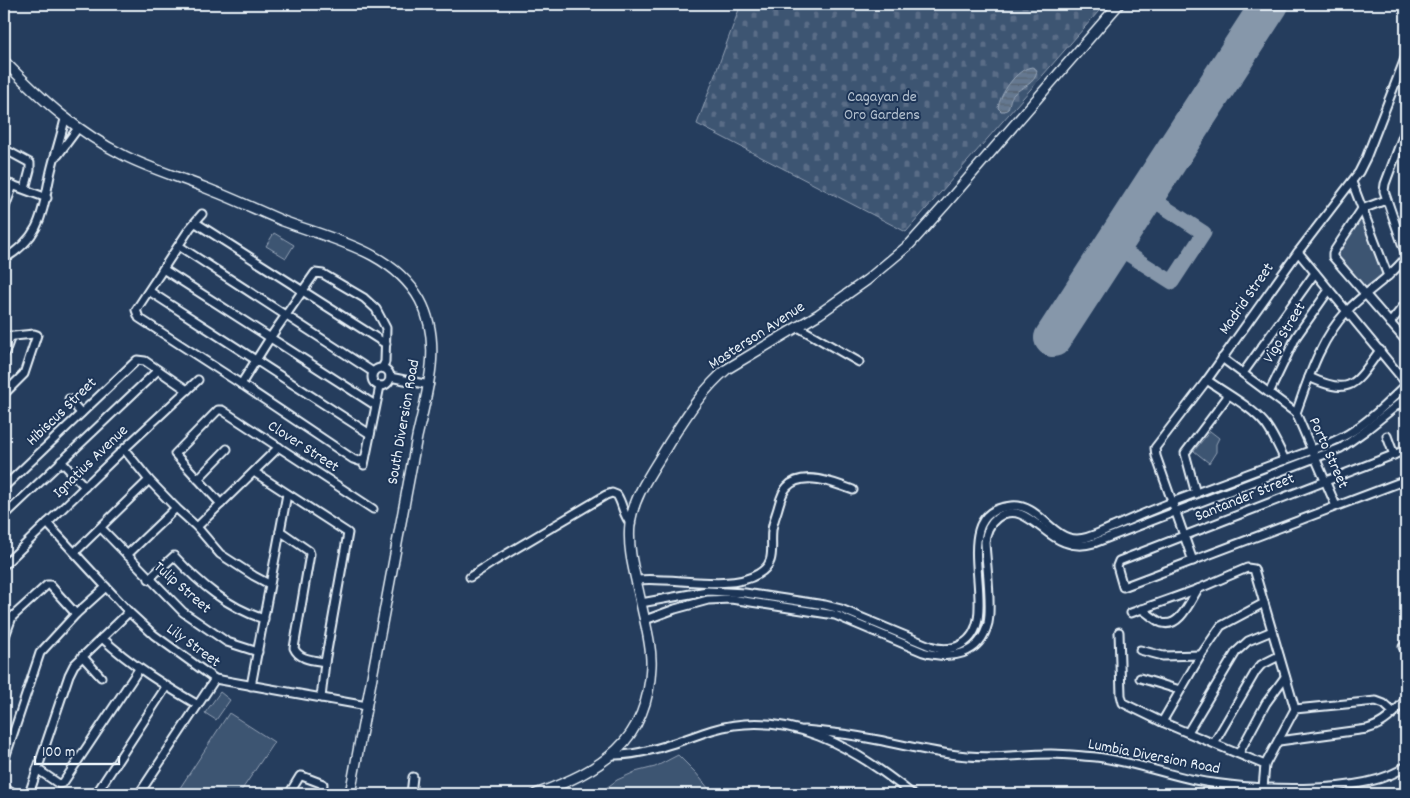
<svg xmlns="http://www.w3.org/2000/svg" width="1410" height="798" font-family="Dekko,sans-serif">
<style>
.green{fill:#3e5472;stroke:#93a2b5}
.cemetery{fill:url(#cemetery-stones);stroke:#93a2b5}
.water{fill:url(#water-rules);stroke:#99a8ba}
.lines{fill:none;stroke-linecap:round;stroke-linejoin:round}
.taxiway{stroke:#8697aa;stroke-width:15}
.runway{stroke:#8697aa;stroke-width:38}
.minor-casing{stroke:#e8f1f8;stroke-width:11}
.major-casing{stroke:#e8f1f8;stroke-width:12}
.minor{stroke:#1d3557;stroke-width:7}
.major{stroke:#1d3557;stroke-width:9}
.labels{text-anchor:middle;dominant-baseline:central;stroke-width:4;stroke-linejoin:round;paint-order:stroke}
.park-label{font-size:16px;fill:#b5c2d0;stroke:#1d3557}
.street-label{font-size:16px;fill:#e8f1f8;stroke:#1d3557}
</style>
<defs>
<pattern id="cemetery-stones" width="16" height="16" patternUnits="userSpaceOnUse" patternTransform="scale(1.25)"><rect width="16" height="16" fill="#3e5472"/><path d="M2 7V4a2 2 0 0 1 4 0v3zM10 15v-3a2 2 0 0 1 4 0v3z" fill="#5a6d87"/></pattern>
<pattern id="water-rules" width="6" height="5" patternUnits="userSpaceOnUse" patternTransform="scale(1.25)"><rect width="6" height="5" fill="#657890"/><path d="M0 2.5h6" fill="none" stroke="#576270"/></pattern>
</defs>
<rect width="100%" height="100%" fill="#253d5d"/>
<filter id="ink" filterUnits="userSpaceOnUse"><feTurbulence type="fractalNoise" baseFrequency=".02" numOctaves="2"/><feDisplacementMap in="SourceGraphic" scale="10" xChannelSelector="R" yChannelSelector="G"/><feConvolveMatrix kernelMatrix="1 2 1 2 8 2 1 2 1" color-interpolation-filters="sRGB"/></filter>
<g filter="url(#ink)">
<g class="green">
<path d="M 1361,216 L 1385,275 L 1367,288 L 1335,256 Z"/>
<path d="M 274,233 L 294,245 L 286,258 L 266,246 Z"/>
<path d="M 1210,431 L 1219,438 L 1216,444 L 1216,452 L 1209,463 L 1194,451 Z"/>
<path d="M 220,692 L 230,700 L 216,720 L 205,713 Z"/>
<path d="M 229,713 L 274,742 L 239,794 L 176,794 Z"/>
<path d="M 678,755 L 696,773 L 713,794 L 598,794 L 617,780 L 635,772 L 655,767 Z"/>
</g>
<path class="cemetery" d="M 741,4 L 1105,4 L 906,232 L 697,124 Z"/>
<path class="water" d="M 1032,67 L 1036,69 L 1037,71 C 1035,85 1022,86 1014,94 C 1010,98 1010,103 1008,109 L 1005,111 L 1001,111 L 998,108 C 1000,94 1016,69 1032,67 Z"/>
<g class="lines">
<path class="taxiway" d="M 1114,245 L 1172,282 L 1204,233 L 1146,195"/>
<path class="runway" d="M 1053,338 L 1270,4"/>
<g class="minor-casing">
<g id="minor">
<path d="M 1406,128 L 1385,184 L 1384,191 L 1406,255"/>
<path d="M 4,149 L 30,163 L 30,170 L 25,189"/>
<path d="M 58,155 L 78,128"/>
<path d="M 4,182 L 47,198"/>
<path d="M 1352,182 L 1388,276"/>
<path d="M 1386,200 L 1362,209 L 1333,253 L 1333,257 L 1406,341"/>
<path d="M 4,210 L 13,185"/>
<path d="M 202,214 L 190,228 L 136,310 L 139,318 L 241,384 L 353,459 L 359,461 L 365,458"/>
<path d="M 196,223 L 386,344"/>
<path d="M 179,246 L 373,372"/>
<path d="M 1298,252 L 1406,383"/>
<path d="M 4,259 C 43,236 42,211 51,171 C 55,154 61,137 65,119"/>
<path d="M 163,269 L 375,405"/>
<path d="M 149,291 L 370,434"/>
<path d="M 1390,323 L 1406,303"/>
<path d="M 798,327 L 859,362"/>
<path d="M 4,337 L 34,334 L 37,335 L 24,374 L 4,394"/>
<path d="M 4,355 L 11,336"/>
<path d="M 1222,358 L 1296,413 L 1336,506"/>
<circle cx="381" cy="377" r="9"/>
<path d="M 1243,373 L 1315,273"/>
<path d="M 390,377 L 429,385"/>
<path d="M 1309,377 C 1352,397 1355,384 1380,350"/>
<path d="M 1207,380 C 1226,394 1251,406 1266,425 C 1274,436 1279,448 1285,460"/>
<path d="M 241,384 L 270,338 L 315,273 L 323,274 L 364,298 L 376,309 L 386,328 L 385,362 L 382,368"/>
<path d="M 1269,393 L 1296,337 L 1329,290"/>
<path d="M 69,399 L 81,413"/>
<path d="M 1296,413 C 1309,377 1320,340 1347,311 C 1365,291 1390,279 1406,257"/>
<path d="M 1387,436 L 1394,455"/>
<path d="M 124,449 L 149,480 L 176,508 L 197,527 L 220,554 L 254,576 L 269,584"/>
<path d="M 1406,450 L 1119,561 L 1117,566 L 1123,587 L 1406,480"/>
<path d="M 61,461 L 85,487"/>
<path d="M 364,465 L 380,386"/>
<path d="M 254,472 L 348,533 L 325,662 L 321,698"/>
<path d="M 198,479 L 227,449"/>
<path d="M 4,487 L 137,360 L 145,361 L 187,390"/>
<path d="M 1196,494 L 1185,453 L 1228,396"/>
<path d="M 221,504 L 175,454 L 218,410 L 222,410 L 373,509"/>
<path d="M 4,516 L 158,370"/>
<path d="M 47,523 L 129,612 L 154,635 L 215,679 L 367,706"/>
<path d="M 197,527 L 279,447"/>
<path d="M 101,528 L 183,612 L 227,642 L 258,652"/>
<path d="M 280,531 L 309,551 L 310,554 L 294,648 C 299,660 314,660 325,662"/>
<path d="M 75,552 L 149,480"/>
<path d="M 127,555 L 176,508"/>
<path d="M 1193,561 L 1156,456 L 1155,448 L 1207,380 L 1298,252 L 1359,172 L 1366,158 L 1406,56"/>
<path d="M 4,565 L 124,449 L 198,380"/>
<path d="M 470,577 L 493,562 L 606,495 L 612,493 L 617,495 C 623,504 623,516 631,524"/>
<path d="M 149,579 L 174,556 C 200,584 227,607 264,619"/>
<path d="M 637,580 C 672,576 729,592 758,574 C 777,563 770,549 772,530 C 773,522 776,515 778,508 C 780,501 782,492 787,487 C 802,470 835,483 853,490"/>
<path d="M 641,603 L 707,591 L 745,593 L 825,605 L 841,609 L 930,646 C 941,650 952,650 962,644 C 1007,620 941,512 1011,506 C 1039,503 1051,539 1077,539 C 1090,539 1102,531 1113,527 C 1133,518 1152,510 1172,502 C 1210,488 1248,474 1285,460 C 1306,452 1329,445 1348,434 C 1370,421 1388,402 1406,385"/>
<path d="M 1141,609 C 1148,613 1155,620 1162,623 C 1180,628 1190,601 1198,589"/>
<path d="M 1131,613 L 1198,589 L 1247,568 L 1254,569 L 1295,709 L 1265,765"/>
<path d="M 645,620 L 675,609 L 708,600 L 731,599 L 835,615 L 923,652 C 950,660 980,656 988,623 C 992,603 986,563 985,542 C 986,532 989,524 997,518 C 1022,499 1042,535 1064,542 C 1074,546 1084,546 1094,543 L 1341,448 L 1365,431 L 1406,398"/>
<path d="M 1119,632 L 1121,695 L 1123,703 L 1162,722 L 1265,765 L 1263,788"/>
<path d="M 102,638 C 131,665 164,685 198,705"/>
<path d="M 4,639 L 12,617 L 47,585 L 50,585 L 76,614"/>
<path d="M 1403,647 L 1406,650"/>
<path d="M 1140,650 L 1163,656 L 1201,655"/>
<path d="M 82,656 L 101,677"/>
<path d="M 1140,678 L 1180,690"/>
<path d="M 251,686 L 287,494"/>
<path d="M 1295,709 L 1376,701 L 1384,704 L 1394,713"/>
<path d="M 1162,722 L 1201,655 L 1221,626 L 1264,603"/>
<path d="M 804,730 C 829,732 854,735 878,740 C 908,746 938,754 968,756 C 996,759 1023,754 1051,754 C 1066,754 1081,756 1096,757 C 1129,761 1162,773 1195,780 C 1244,790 1366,797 1406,766"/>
<path d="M 1188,732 L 1236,652 L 1248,641 L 1272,631"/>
<path d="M 1279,741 L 1367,729 C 1385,724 1394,713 1406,699"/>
<path d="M 1214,743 L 1256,671 L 1261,665 L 1279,656"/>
<path d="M 1239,753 L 1266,703 L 1285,677"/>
<path d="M 613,755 C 645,756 681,740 712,730 C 788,707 855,748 912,794"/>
<path d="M 4,761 L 40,653 L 76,614 L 106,587"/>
<path d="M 37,769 L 59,784 L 63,783 L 139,669"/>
<path d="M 4,787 L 15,794"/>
<path d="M 29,794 L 69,675 L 74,665 L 129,612"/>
<path d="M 96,794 L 166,687"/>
<path d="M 139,794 L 215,679"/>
<path d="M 289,794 L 300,776 L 302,776 L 323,784 L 322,794"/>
<path d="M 411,794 L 413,777"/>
</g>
</g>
<g class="major-casing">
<g id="major">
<path d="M 4,61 C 42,100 77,132 125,156 C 151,169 179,177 206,188 C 232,198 257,210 283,221 C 331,239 393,251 420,300 C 443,342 427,393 417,437 L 350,794"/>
<path d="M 536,794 C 601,770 648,743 651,666 C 652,646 645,623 641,603 C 636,577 627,551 630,524 C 634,494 654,469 669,443 C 687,415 702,390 727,369 L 819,314 L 867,280 L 910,244 L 945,205 L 1119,4"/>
</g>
</g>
<use href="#minor" class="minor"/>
<use href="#major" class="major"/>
</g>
</g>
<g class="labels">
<g class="park-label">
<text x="882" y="97">Cagayan de<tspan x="882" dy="18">Oro Gardens</tspan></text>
</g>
<g class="street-label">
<text transform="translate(1247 299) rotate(-55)">Madrid Street</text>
<text transform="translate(1285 333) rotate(-59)">Vigo Street</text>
<text transform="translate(757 336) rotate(-33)">Masterson Avenue</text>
<text transform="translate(62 412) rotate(-44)">Hibiscus Street</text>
<text transform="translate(404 422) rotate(-80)">South Diversion Road</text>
<text transform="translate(303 447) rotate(33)">Clover Street</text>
<text transform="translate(1328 453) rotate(66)">Porto Street</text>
<text transform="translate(91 462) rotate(-44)">Ignatius Avenue</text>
<text transform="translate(1245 498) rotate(-22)">Santander Street</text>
<text transform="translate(182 588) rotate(41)">Tulip Street</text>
<text transform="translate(193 646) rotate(36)">Lily Street</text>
<text transform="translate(1154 757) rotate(11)">Lumbia Diversion Road</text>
</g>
</g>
<rect width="1410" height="798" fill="none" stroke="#1d3557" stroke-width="20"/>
<rect x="10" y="10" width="1390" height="778" fill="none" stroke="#e8f1f8" stroke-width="2" filter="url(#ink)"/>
<path d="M35 756v8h84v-8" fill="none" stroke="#e8f1f8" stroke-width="2.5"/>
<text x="42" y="756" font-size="15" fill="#e8f1f8" stroke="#1d3557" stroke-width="4" paint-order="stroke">100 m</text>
</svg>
